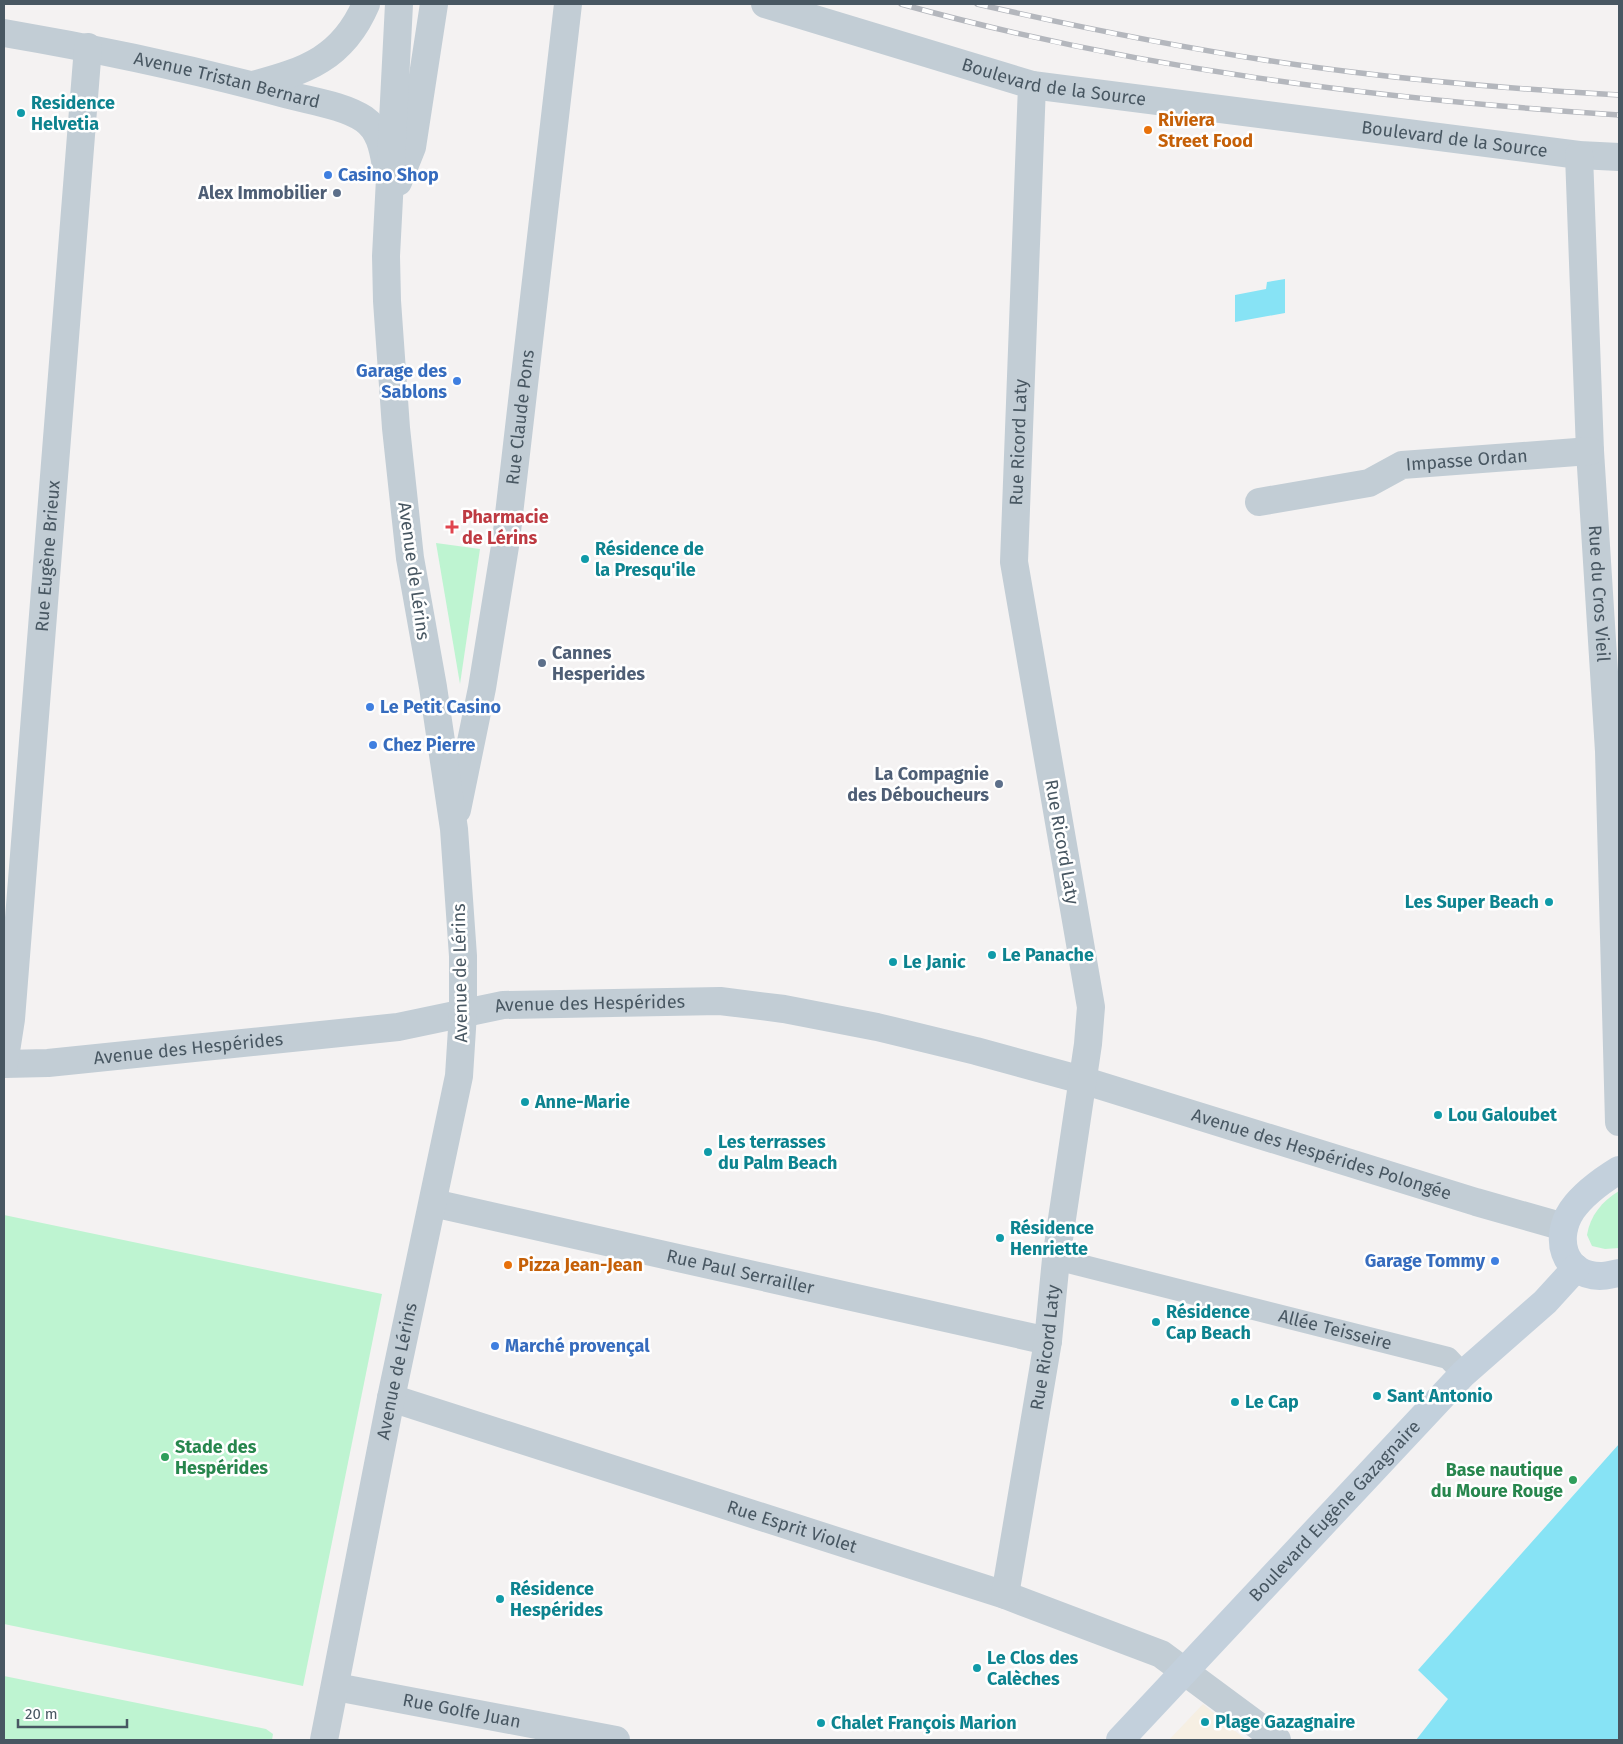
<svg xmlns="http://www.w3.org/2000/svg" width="1623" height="1744" font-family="'Fira Sans',sans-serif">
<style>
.green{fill:#bef4d1}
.sand{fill:#f6efe3}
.water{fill:#87e3f5}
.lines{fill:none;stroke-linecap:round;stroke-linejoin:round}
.lane{stroke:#c2cdd5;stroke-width:22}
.street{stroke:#c2cdd5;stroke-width:28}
.secondary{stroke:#c3d0dc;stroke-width:28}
.rail-casing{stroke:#b4b7bd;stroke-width:5.5}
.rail{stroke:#fff;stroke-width:4;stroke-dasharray:11;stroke-linecap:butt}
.culture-dot{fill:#0f9aa8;stroke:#fff;stroke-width:2}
.food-dot{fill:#e8710a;stroke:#fff;stroke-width:2}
.shop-dot{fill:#3f7fe0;stroke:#fff;stroke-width:2}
.service-dot{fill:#5c6f8a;stroke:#fff;stroke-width:2}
.health-dot{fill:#e0444e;stroke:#fff;stroke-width:2}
.leisure-dot{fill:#2e9e5b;stroke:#fff;stroke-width:2}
.labels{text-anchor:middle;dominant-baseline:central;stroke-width:5;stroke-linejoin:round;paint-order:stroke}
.street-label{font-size:18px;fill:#485762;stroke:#fff}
.culture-label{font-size:18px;font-weight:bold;fill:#0d838f;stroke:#fff;text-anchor:start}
.food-label{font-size:18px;font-weight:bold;fill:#c56008;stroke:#fff;text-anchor:start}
.shop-label{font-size:18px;font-weight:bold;fill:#366cbe;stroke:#fff;text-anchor:start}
.service-label{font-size:18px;font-weight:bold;fill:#4e5e75;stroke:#fff;text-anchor:end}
.health-label{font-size:18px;font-weight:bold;fill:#be3a42;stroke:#fff;text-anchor:start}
.leisure-label{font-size:18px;font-weight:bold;fill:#27864d;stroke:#fff;text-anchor:start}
</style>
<rect width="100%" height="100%" fill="#f4f2f2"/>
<g class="green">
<path d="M 436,543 L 480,549 L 460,684 Z"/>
<path d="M 1619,1191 L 1619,1248 L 1605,1249 L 1592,1246 L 1587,1235 C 1590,1216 1602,1201 1619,1191 Z"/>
<path d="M 4,1215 L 382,1294 L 303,1686 L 4,1624 Z"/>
<path d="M 4,1676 L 266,1729 L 273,1734 L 272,1740 L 4,1740 Z"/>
</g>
<path class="sand" d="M 1203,1704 L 1246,1740 L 1169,1740 Z"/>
<g class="water">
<path d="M 1285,279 L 1285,313 L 1235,322 L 1235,295 L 1266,289 L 1267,282 Z"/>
<path d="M 1619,1444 L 1619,1740 L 1416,1740 L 1448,1699 L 1418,1670 Z"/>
</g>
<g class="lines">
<path class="lane" id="s1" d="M 1056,1259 L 1448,1358 L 1463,1374"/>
<g class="street">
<path id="s2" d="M 765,4 L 1032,85 L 1579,155 L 1619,157"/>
<path id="s3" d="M 4,33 C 98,49 192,69 285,94 C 310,101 343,105 364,119 C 380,130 383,149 386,166"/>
<path d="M 253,85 C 306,71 343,58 366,4"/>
<path id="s4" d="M 1579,155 L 1590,451 L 1609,751 L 1619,1122"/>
<path d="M 398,182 L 412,147 L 434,4"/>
<path id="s5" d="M 1259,502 L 1369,483 L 1402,465 L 1590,451"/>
<path id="s6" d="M 457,810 L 482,688 L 506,540 L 568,4"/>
<path id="s7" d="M 4,1064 L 48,1063 L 398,1027 L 503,1005 L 720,1001 L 784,1009 L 877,1027 L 976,1051 L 1082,1080 L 1476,1202 L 1564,1227"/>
<path id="s8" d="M 4,1064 L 11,1019 L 88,47"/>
<path id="s9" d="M 433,1203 L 1048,1341"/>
<path id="s10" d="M 391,1398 L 1005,1595 L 1161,1654 L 1277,1740"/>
<path id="s11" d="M 1005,1595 L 1048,1341 L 1056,1259 L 1088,1044 L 1091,1007 L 1014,562 L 1032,85"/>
<path id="s12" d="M 336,1687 L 616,1740"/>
<path id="s13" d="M 324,1740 L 391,1398 L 459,1076 L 463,1013 L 463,956 L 454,829 L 433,687 L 410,558 L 396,428 L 387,301 L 386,256 L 399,4"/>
</g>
<g class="secondary">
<path d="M 1619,1170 C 1601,1181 1584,1193 1572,1210 C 1554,1237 1562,1275 1600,1276 C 1606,1276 1613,1274 1619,1273"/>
<path id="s14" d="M 1120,1740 L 1463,1374 L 1545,1302 L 1576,1268"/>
</g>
<g class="rail-casing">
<g id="rail">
<path d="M 901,4 C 1135,69 1378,99 1619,115"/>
<path d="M 977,4 C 1100,32 1226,57 1352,72 C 1441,83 1530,90 1619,95"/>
</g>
</g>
<use href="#rail" class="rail"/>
</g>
<g class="culture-dot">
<circle cx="21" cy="113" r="5"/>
<circle cx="585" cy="559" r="5"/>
<circle cx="1549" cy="902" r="5"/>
<circle cx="992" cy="955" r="5"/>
<circle cx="893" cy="962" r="5"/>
<circle cx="525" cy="1102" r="5"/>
<circle cx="1438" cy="1115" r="5"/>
<circle cx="708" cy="1152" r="5"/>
<circle cx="1000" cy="1238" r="5"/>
<circle cx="1156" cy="1322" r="5"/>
<circle cx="1377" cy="1396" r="5"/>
<circle cx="1235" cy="1402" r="5"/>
<circle cx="500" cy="1599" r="5"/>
<circle cx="977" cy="1668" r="5"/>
<circle cx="1205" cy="1722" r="5"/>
<circle cx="821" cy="1723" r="5"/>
</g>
<g class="food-dot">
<circle cx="1148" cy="130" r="5"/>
<circle cx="508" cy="1265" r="5"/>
</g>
<g class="shop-dot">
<circle cx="328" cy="175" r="5"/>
<circle cx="457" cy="381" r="5"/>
<circle cx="370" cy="707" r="5"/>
<circle cx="373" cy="745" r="5"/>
<circle cx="1495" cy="1261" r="5"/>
<circle cx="495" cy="1346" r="5"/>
</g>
<g class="service-dot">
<circle cx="337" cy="193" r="5"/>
<circle cx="542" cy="663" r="5"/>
<circle cx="999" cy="784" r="5"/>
</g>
<path class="health-dot" d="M449.5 519.5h5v5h5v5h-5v5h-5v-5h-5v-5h5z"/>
<g class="leisure-dot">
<circle cx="165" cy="1457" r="5"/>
<circle cx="1573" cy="1480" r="5"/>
</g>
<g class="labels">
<g class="street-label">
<text stroke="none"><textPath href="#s3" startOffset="228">Avenue Tristan Bernard</textPath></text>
<text stroke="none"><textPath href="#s2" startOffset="300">Boulevard de la Source</textPath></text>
<text stroke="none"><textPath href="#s2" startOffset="705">Boulevard de la Source</textPath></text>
<text stroke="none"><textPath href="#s6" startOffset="398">Rue Claude Pons</textPath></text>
<text stroke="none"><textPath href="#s11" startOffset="1166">Rue Ricord Laty</textPath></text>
<text stroke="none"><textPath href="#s5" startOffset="214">Impasse Ordan</textPath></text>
<text stroke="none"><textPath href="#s8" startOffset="510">Rue Eugène Brieux</textPath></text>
<text transform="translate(414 571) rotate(82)">Avenue de Lérins</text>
<text stroke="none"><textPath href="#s4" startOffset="439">Rue du Cros Vieil</textPath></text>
<text transform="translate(1062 842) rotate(80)">Rue Ricord Laty</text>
<text transform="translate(460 973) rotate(-91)">Avenue de Lérins</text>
<text stroke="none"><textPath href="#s7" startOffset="590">Avenue des Hespérides</textPath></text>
<text stroke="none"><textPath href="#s7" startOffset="185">Avenue des Hespérides</textPath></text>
<text stroke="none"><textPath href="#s7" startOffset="1342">Avenue des Hespérides Polongée</textPath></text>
<text stroke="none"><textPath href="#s9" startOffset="315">Rue Paul Serrailler</textPath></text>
<text stroke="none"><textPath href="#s1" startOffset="288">Allée Teisseire</textPath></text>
<text stroke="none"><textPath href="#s11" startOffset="251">Rue Ricord Laty</textPath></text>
<text stroke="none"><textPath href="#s13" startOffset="376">Avenue de Lérins</textPath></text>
<text stroke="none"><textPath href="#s14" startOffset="314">Boulevard Eugène Gazagnaire</textPath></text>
<text stroke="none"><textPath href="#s10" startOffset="421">Rue Esprit Violet</textPath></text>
<text stroke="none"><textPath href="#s12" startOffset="128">Rue Golfe Juan</textPath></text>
</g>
<g class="culture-label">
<text x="31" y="103">Residence<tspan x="31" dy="21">Helvetia</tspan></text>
<text x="595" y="549">Résidence de<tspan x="595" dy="21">la Presqu'ile</tspan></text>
<text x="1539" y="902" text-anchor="end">Les Super Beach</text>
<text x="1002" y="955">Le Panache</text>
<text x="903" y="962">Le Janic</text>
<text x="535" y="1102">Anne-Marie</text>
<text x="1448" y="1115">Lou Galoubet</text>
<text x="718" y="1142">Les terrasses<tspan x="718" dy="21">du Palm Beach</tspan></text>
<text x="1010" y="1228">Résidence<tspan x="1010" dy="21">Henriette</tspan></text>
<text x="1166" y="1312">Résidence<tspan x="1166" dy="21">Cap Beach</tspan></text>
<text x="1387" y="1396">Sant Antonio</text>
<text x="1245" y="1402">Le Cap</text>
<text x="510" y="1589">Résidence<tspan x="510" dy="21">Hespérides</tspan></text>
<text x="987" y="1658">Le Clos des<tspan x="987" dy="21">Calèches</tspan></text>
<text x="1215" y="1722">Plage Gazagnaire</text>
<text x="831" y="1723">Chalet François Marion</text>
</g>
<g class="food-label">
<text x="1158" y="120">Riviera<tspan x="1158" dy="21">Street Food</tspan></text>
<text x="518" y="1265">Pizza Jean-Jean</text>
</g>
<g class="shop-label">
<text x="338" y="175">Casino Shop</text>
<text x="447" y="371" text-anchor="end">Garage des<tspan x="447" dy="21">Sablons</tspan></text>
<text x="380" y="707">Le Petit Casino</text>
<text x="383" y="745">Chez Pierre</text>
<text x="1485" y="1261" text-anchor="end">Garage Tommy</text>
<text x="505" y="1346">Marché provençal</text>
</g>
<g class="service-label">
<text x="327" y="193">Alex Immobilier</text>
<text x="552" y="653" text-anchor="start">Cannes<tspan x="552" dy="21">Hesperides</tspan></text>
<text x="989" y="774">La Compagnie<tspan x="989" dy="21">des Déboucheurs</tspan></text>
</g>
<g class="health-label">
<text x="462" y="517">Pharmacie<tspan x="462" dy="21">de Lérins</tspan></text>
</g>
<g class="leisure-label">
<text x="175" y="1447">Stade des<tspan x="175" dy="21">Hespérides</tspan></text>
<text x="1563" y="1470" text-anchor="end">Base nautique<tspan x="1563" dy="21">du Moure Rouge</tspan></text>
</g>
</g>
<rect width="1623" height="1744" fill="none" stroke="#485762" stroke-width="10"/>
<path d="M18 1719v8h109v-8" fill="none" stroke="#485762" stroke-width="2.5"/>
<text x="25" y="1719" font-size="15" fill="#485762" stroke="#ffffff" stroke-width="4" paint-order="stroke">20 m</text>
</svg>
